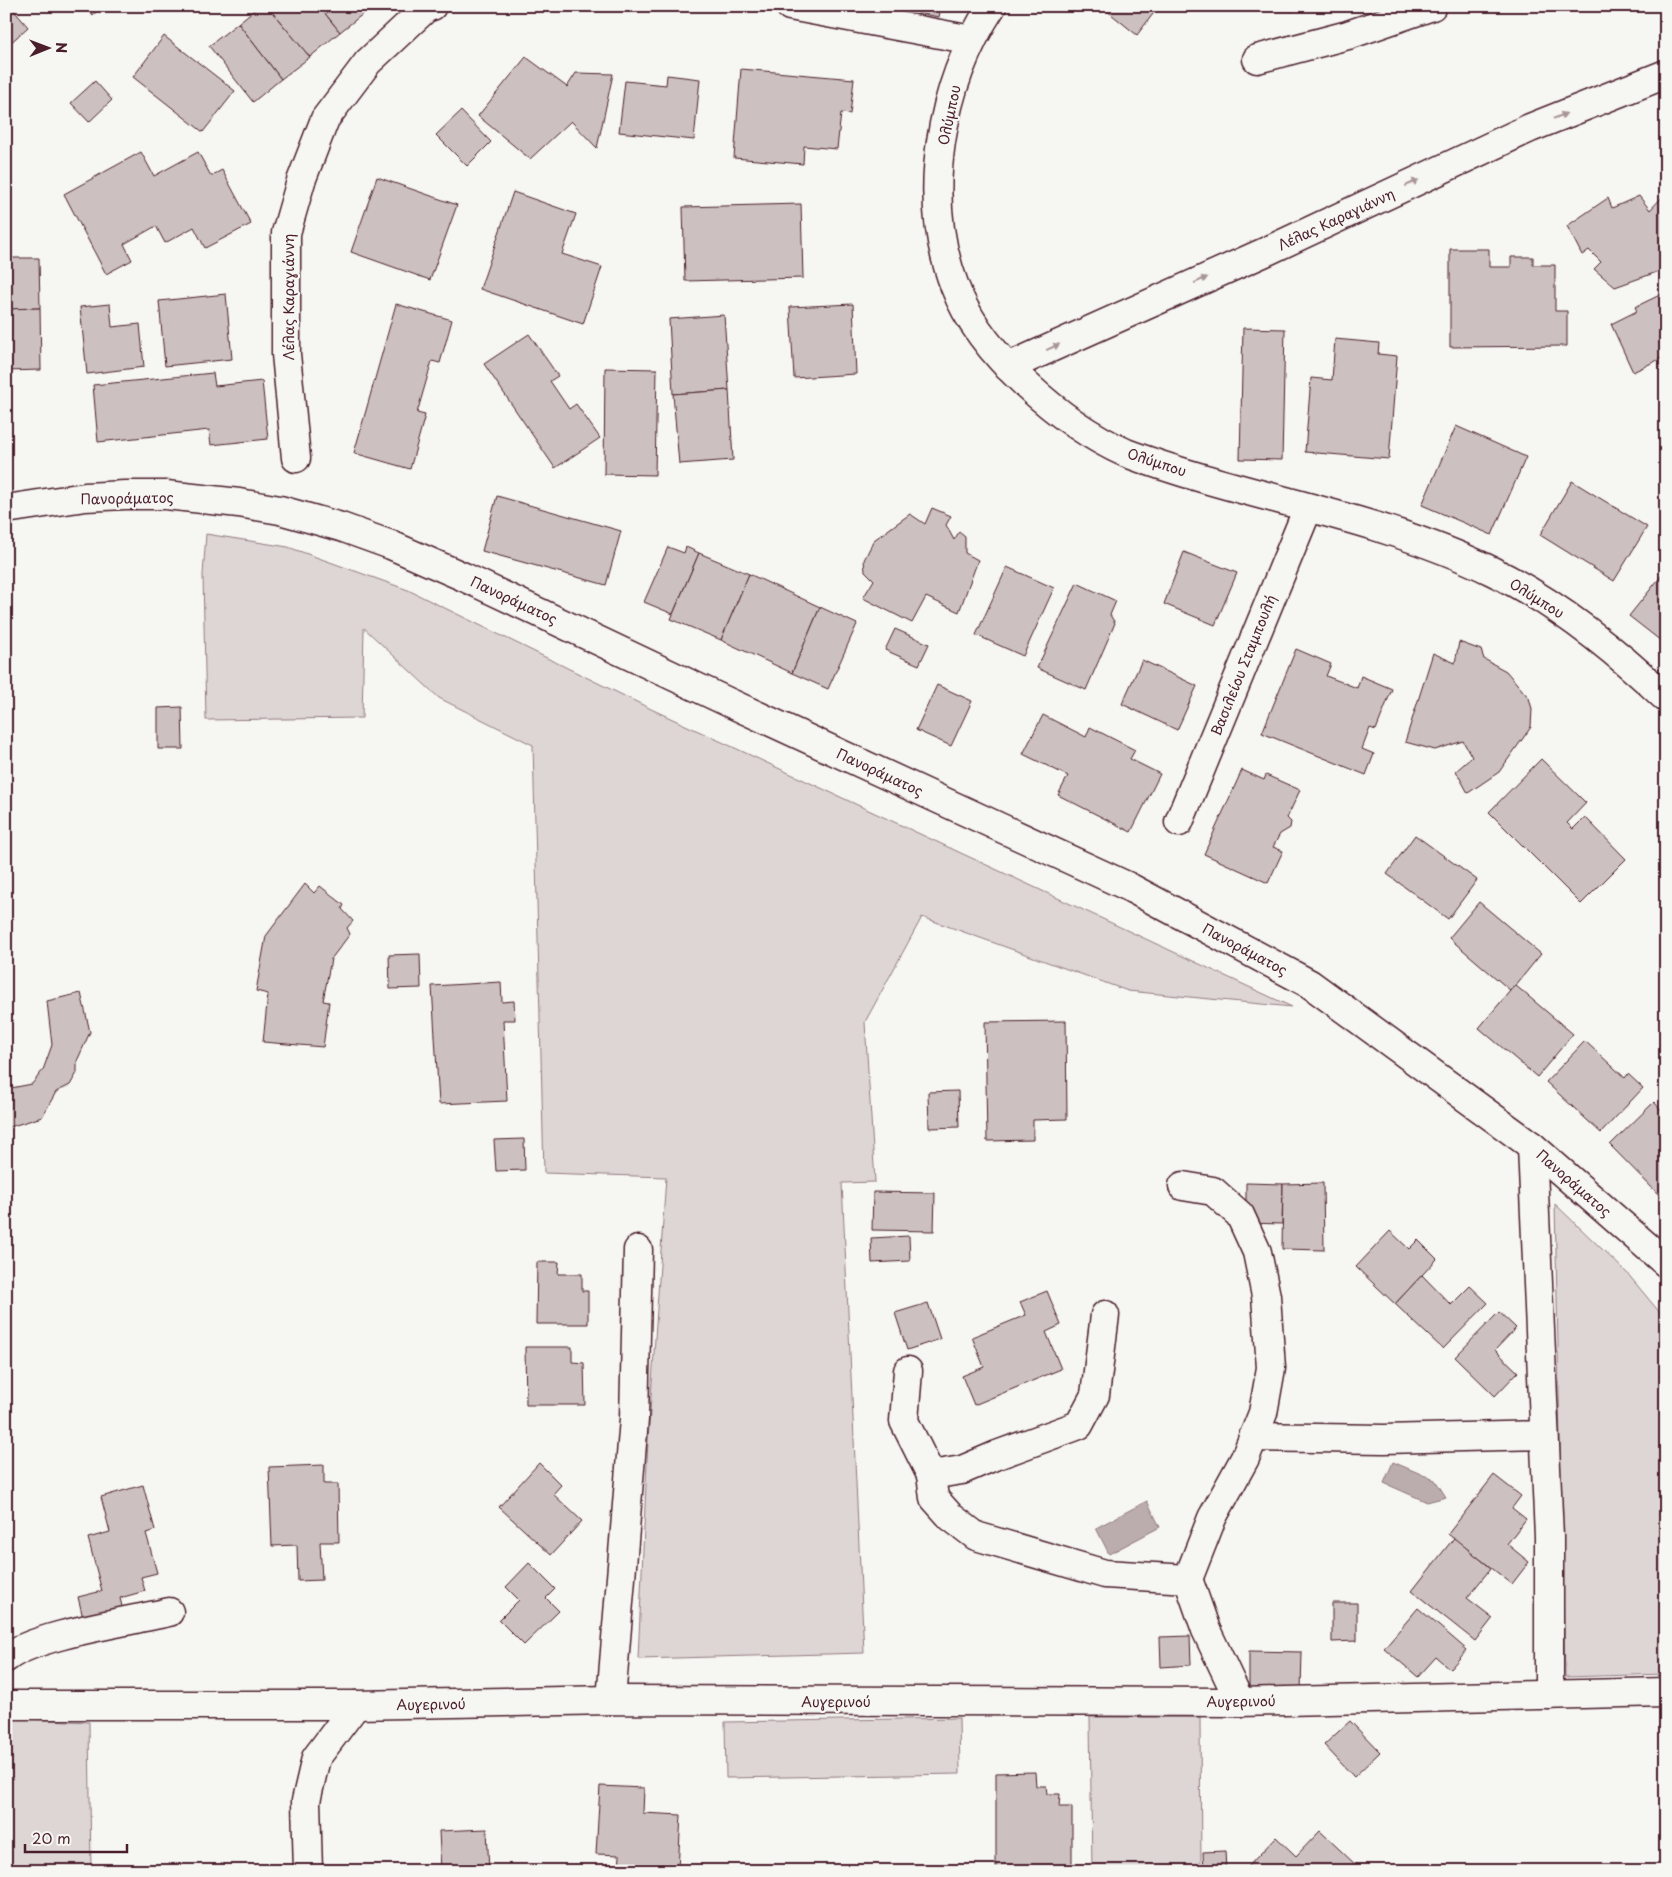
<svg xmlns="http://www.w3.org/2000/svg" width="1672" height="1877" font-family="'Playpen Sans',sans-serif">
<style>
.green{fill:#ddd6d5;stroke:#947a80}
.water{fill:#bbadae;stroke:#8e747a}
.building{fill:#ccc1c0;stroke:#4a1f2b}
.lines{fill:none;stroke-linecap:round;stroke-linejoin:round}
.minor-casing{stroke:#4a1f2b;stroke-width:31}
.major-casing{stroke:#4a1f2b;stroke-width:31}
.minor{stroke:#f6f6f2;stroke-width:28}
.major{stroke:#f6f6f2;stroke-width:28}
.oneway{fill:#a99598}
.labels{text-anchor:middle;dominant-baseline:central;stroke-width:4.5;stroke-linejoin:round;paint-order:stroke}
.street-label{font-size:14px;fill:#4a1f2b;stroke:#f6f6f2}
</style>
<rect width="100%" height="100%" fill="#f6f6f2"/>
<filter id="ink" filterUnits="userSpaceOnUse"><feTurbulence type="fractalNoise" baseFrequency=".02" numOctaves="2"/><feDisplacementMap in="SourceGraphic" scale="10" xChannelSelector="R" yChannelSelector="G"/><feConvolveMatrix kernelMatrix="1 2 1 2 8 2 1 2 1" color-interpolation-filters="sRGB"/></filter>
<g filter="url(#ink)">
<g class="green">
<path d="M 206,534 L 288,547 L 408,590 L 651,709 L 1292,1007 L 1128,991 L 922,917 L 865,1022 L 875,1182 L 842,1183 L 864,1653 L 638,1659 L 648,1441 L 666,1177 L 544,1173 L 533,745 L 439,698 L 364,628 L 362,718 L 206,720 L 203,575 Z"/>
<path d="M 1555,1204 L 1627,1273 L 1666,1320 L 1666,1674 L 1565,1677 Z"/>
<path d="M 1090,1717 L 1200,1717 L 1201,1871 L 1092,1871 Z"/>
<path d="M 6,1718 L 89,1722 L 91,1871 L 6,1871 Z"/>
<path d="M 959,1718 L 960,1774 L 726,1778 L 725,1722 Z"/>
</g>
<g class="water">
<path d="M 1393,1462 L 1435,1480 L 1446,1497 L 1427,1502 L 1384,1483 Z"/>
<path d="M 1147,1501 L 1160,1527 L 1109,1554 L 1096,1528 Z"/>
</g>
<g class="building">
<path d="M 6,6 L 10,6 L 28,27 L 6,47 Z"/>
<path d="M 86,6 L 102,6 L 93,15 Z"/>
<path d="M 259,6 L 267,6 L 310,57 L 281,79 L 238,23 Z"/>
<path d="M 267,6 L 319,6 L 340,32 L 310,57 Z"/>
<path d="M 319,6 L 373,6 L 340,32 Z"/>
<path d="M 918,6 L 941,6 L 939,17 L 917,13 Z"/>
<path d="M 1101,6 L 1159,6 L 1137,35 Z"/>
<path d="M 1253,6 L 1294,6 L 1294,11 L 1252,10 Z"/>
<path d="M 238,23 L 281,79 L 253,102 L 209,46 Z"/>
<path d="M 164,36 L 235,91 L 203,132 L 133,77 Z"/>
<path d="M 526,57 L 567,87 L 576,73 L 613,74 L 597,148 L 571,121 L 530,159 L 478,116 Z"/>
<path d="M 741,69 L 854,79 L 850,114 L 841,113 L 837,149 L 804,146 L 803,164 L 734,158 Z"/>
<path d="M 667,75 L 700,79 L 694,140 L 619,132 L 625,81 L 666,85 Z"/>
<path d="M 95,81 L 112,100 L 89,122 L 71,103 Z"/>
<path d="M 461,111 L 491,142 L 467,166 L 436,135 Z"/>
<path d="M 141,152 L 154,176 L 198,152 L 211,176 L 222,170 L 251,224 L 205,248 L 194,227 L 165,243 L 156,226 L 124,244 L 132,260 L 106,274 L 64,194 Z"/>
<path d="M 377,177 L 457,205 L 430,280 L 351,252 Z"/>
<path d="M 513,192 L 576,214 L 562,254 L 602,267 L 583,324 L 480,289 Z"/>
<path d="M 1666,193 L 1666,263 L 1657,272 L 1615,287 L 1594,269 L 1601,262 L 1589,250 L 1582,255 L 1567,226 L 1608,198 L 1612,208 L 1639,196 L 1650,210 Z"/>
<path d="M 801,204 L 803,278 L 685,281 L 683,207 Z"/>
<path d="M 1450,249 L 1489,249 L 1489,267 L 1511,267 L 1511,257 L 1533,257 L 1533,265 L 1555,265 L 1555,311 L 1567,311 L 1567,346 L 1450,347 Z"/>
<path d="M 6,258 L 39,258 L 40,308 L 6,309 Z"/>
<path d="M 1666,292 L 1666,356 L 1633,372 L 1611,324 L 1637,311 L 1635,307 Z"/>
<path d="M 226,294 L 232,359 L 165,366 L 159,301 Z"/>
<path d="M 110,304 L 112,327 L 140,324 L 144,367 L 87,374 L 80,307 Z"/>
<path d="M 396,304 L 452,320 L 440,363 L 432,361 L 417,413 L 425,415 L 410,469 L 354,453 Z"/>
<path d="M 853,304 L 856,374 L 794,378 L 790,307 Z"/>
<path d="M 40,308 L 41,370 L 6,371 L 6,309 Z"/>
<path d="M 724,315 L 729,390 L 673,394 L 669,319 Z"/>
<path d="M 1243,328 L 1285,329 L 1282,460 L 1240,459 Z"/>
<path d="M 529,334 L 558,376 L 550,381 L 569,409 L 576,404 L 600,438 L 555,468 L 484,364 Z"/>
<path d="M 1335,339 L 1379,343 L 1378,354 L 1397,356 L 1389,459 L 1305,452 L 1311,378 L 1332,380 Z"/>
<path d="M 605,368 L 657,369 L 655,475 L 604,474 Z"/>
<path d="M 213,373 L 215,386 L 262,381 L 268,439 L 211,445 L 209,430 L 98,442 L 93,385 Z"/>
<path d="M 729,390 L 733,460 L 679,464 L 673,394 Z"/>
<path d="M 1456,426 L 1526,457 L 1492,535 L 1422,505 Z"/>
<path d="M 1572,481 L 1647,527 L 1614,581 L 1540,535 Z"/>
<path d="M 497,496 L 621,531 L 606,585 L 482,551 Z"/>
<path d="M 932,508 L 951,516 L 946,525 L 954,540 L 959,532 L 965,537 L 965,553 L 978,560 L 959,612 L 926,597 L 912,623 L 863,598 L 874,580 L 865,571 L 864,560 L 874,540 L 910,514 L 925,524 Z"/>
<path d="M 668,547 L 684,553 L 686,547 L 699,553 L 673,614 L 644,602 Z"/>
<path d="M 1184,552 L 1237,573 L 1215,625 L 1164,604 Z"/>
<path d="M 699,553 L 749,574 L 721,640 L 671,619 Z"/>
<path d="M 1007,567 L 1054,588 L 1023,656 L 976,635 Z"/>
<path d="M 1666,570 L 1666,634 L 1661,641 L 1629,616 Z"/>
<path d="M 749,574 L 820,607 L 792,673 L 721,640 Z"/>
<path d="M 1077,583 L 1116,601 L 1110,615 L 1115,623 L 1086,690 L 1037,668 Z"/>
<path d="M 820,607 L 857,624 L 828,689 L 792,673 Z"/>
<path d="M 895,629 L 929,644 L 919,665 L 885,650 Z"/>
<path d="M 1459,642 L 1481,650 L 1484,659 L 1506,671 L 1529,698 L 1532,709 L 1531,727 L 1499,772 L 1468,793 L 1456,771 L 1472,757 L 1463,741 L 1435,750 L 1405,742 L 1433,653 L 1455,663 Z"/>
<path d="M 1296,649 L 1331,664 L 1326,676 L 1357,688 L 1361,676 L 1392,689 L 1376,730 L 1370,728 L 1362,749 L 1374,754 L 1366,775 L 1262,733 Z"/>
<path d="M 1142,660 L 1197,686 L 1177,730 L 1122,704 Z"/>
<path d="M 937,685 L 972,701 L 951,746 L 916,730 Z"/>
<path d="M 182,707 L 183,749 L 158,749 L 158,708 Z"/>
<path d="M 1043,715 L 1086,737 L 1090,727 L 1135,750 L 1130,759 L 1160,774 L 1131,832 L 1058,795 L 1068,776 L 1023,754 Z"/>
<path d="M 1541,759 L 1586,803 L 1567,823 L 1573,829 L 1585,817 L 1626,859 L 1581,904 L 1489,812 Z"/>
<path d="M 1242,770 L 1264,780 L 1266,775 L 1300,790 L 1287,818 L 1291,822 L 1290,828 L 1280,834 L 1273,847 L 1283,851 L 1268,883 L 1204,854 Z"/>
<path d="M 1415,835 L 1477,880 L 1448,919 L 1387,874 Z"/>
<path d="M 305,884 L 314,893 L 320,886 L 344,905 L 342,909 L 353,921 L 347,928 L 350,934 L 331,959 L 323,1001 L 329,1002 L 323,1047 L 263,1042 L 268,994 L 256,991 L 266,936 Z"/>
<path d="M 1479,902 L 1541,954 L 1511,991 L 1449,938 Z"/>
<path d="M 420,954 L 421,988 L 390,989 L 389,955 Z"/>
<path d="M 501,982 L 502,1002 L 514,1001 L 515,1020 L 503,1020 L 507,1101 L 439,1104 L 432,986 Z"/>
<path d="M 1515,985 L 1573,1034 L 1537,1077 L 1479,1028 Z"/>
<path d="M 81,993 L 90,1032 L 77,1061 L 77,1073 L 70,1085 L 56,1092 L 42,1117 L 6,1128 L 6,1089 L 32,1084 L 43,1070 L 52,1045 L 47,1001 Z"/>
<path d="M 1066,1021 L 1067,1119 L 1033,1120 L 1033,1140 L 987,1141 L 985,1022 Z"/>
<path d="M 1585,1041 L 1625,1078 L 1628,1074 L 1643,1088 L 1601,1133 L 1546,1082 Z"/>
<path d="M 958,1091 L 959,1127 L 929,1128 L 928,1092 Z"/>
<path d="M 1654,1102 L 1666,1115 L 1666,1197 L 1664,1200 L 1610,1145 Z"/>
<path d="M 524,1139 L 525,1170 L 496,1171 L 494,1140 Z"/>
<path d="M 1246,1183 L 1283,1184 L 1282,1224 L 1246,1223 Z"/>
<path d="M 1323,1183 L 1324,1250 L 1282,1249 L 1283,1184 Z"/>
<path d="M 873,1192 L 935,1193 L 934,1231 L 872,1230 Z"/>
<path d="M 1390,1231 L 1409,1249 L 1418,1240 L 1437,1259 L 1395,1304 L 1356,1267 Z"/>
<path d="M 909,1236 L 910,1261 L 872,1263 L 871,1238 Z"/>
<path d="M 537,1262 L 559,1262 L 558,1274 L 582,1274 L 582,1291 L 588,1291 L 588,1324 L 536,1324 Z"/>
<path d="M 1422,1275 L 1451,1305 L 1470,1286 L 1488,1303 L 1443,1349 L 1395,1304 Z"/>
<path d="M 1047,1291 L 1061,1325 L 1046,1332 L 1061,1369 L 974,1405 L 962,1376 L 984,1367 L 972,1337 L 1026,1315 L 1020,1302 Z"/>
<path d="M 928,1303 L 940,1339 L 907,1350 L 895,1313 Z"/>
<path d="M 1499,1312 L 1516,1328 L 1495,1350 L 1518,1372 L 1495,1396 L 1455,1357 Z"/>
<path d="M 525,1347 L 572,1347 L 572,1362 L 584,1363 L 585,1405 L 526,1405 Z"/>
<path d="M 539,1463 L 561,1485 L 553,1494 L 582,1521 L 551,1555 L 499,1507 Z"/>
<path d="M 324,1465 L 324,1484 L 338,1484 L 339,1542 L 320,1542 L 322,1580 L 298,1581 L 297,1545 L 272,1546 L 269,1467 Z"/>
<path d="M 1494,1475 L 1521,1496 L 1512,1508 L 1526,1519 L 1507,1544 L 1529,1562 L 1512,1584 L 1448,1534 Z"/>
<path d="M 143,1485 L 155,1530 L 146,1533 L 157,1573 L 141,1577 L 145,1591 L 120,1598 L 124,1615 L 85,1626 L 78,1597 L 102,1591 L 88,1538 L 110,1532 L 101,1497 Z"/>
<path d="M 1454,1538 L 1491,1568 L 1467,1598 L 1493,1618 L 1475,1641 L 1412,1591 Z"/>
<path d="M 529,1563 L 555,1589 L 546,1598 L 559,1611 L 524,1645 L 499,1620 L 519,1600 L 506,1587 Z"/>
<path d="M 1332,1603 L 1357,1603 L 1357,1641 L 1332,1642 Z"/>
<path d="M 1418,1608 L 1467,1650 L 1450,1669 L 1436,1657 L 1418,1677 L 1384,1648 Z"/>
<path d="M 1190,1636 L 1191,1665 L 1161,1667 L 1160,1637 Z"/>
<path d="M 1249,1651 L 1302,1652 L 1301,1690 L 1249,1689 Z"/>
<path d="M 1350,1721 L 1380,1752 L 1354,1777 L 1324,1745 Z"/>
<path d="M 1035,1772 L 1036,1786 L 1046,1786 L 1047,1794 L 1060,1794 L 1059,1807 L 1072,1807 L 1072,1871 L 996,1871 L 996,1773 Z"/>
<path d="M 600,1786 L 644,1788 L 643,1813 L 681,1815 L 678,1870 L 619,1871 L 620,1855 L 596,1854 Z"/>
<path d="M 487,1829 L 489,1871 L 441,1871 L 439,1831 Z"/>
<path d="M 1320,1831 L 1358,1867 L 1355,1871 L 1244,1871 L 1276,1837 L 1296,1856 Z"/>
<path d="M 1225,1851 L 1226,1871 L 1204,1871 L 1203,1852 Z"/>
</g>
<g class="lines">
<g class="minor-casing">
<g id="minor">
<path d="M 790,6 L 972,40"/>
<path d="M 992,6 C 940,85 920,197 955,287 C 980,354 1062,424 1126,453 C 1246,498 1377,515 1492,571 C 1556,602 1614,649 1666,698"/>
<path d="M 1257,59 L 1348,35 L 1432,6"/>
<path d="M 1008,367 L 1265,252 L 1530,128 L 1666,74"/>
<path d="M 296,458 L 286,354 L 286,233 L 301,181 L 325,119 L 368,62 L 426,8 L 432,6"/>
<path d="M 1179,822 L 1308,508"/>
<path d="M 1532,1146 L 1549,1537 L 1549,1695"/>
<path d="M 1183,1186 L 1213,1191 L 1240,1215 L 1257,1252 L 1266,1296 L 1271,1368 L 1263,1413 L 1245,1458 L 1212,1518 L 1188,1579"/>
<path d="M 908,1371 L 904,1421 L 931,1475 L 934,1498 L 951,1517 L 976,1536 L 1105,1574 L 1188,1579 L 1206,1630 L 1240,1702"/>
<path d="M 1253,1437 L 1384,1439 L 1544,1435"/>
<path d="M 931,1475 L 962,1470 L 997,1455 L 1079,1425 L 1095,1395 L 1105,1315"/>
<path d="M 6,1658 C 34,1635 131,1621 169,1612"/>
<path d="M 611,1700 L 634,1419 L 638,1250"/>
<path d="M 6,1705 L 356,1705 L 611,1700 L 1240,1702 L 1666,1692"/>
<path d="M 308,1871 L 306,1801 L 316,1758 L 356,1705"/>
</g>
</g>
<g class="major-casing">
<path id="major" d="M 6,509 L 85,497 L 125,495 L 166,495 L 239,503 L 280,510 L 341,527 L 391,545 L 464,577 L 728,702 L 1127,886 L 1310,984 L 1532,1146 L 1666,1263"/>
</g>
<use href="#minor" class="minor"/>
<use href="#major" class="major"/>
</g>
<defs><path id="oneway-solid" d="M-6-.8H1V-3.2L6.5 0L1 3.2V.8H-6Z" transform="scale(1.25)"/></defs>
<g class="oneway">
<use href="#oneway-solid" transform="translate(1560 116) rotate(-22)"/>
<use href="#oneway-solid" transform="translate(1412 183) rotate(-25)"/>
<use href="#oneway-solid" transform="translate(1201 280) rotate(-24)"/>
<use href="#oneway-solid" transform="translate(1053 347) rotate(-24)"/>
</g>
</g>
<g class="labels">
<g class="street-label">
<text transform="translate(949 115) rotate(-78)">Ολύμπου</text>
<text transform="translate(1336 219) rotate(-25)">Λέλας Καραγιάννη</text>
<text transform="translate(288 297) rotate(-90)">Λέλας Καραγιάννη</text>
<text transform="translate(1157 462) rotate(18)">Ολύμπου</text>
<text transform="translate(127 498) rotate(-1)">Πανοράματος</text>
<text transform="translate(1537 598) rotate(32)">Ολύμπου</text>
<text transform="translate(514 600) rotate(25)">Πανοράματος</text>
<text transform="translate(1243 665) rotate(-68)">Βασιλείου Σταμπουλή</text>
<text transform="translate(880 772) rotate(25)">Πανοράματος</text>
<text transform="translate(1245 949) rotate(28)">Πανοράματος</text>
<text transform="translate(1574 1183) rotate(41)">Πανοράματος</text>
<text x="836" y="1701">Αυγερινού</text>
<text transform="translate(1241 1701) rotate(-1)">Αυγερινού</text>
<text transform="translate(431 1704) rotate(-1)">Αυγερινού</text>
</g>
</g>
<rect width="1672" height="1877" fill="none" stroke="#f6f6f2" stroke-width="25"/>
<rect x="12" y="12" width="1647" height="1852" fill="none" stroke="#4a1f2b" stroke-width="2" filter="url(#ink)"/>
<g transform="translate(48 48) rotate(89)" stroke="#f6f6f2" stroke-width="4" paint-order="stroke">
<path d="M0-4L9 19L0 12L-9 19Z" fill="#4a1f2b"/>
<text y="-8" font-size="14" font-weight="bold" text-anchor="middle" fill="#4a1f2b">N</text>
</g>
<path d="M25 1844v8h102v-8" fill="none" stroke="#4a1f2b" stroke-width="2.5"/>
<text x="32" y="1844" font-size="15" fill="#4a1f2b" stroke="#f6f6f2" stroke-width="4" paint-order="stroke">20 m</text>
</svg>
